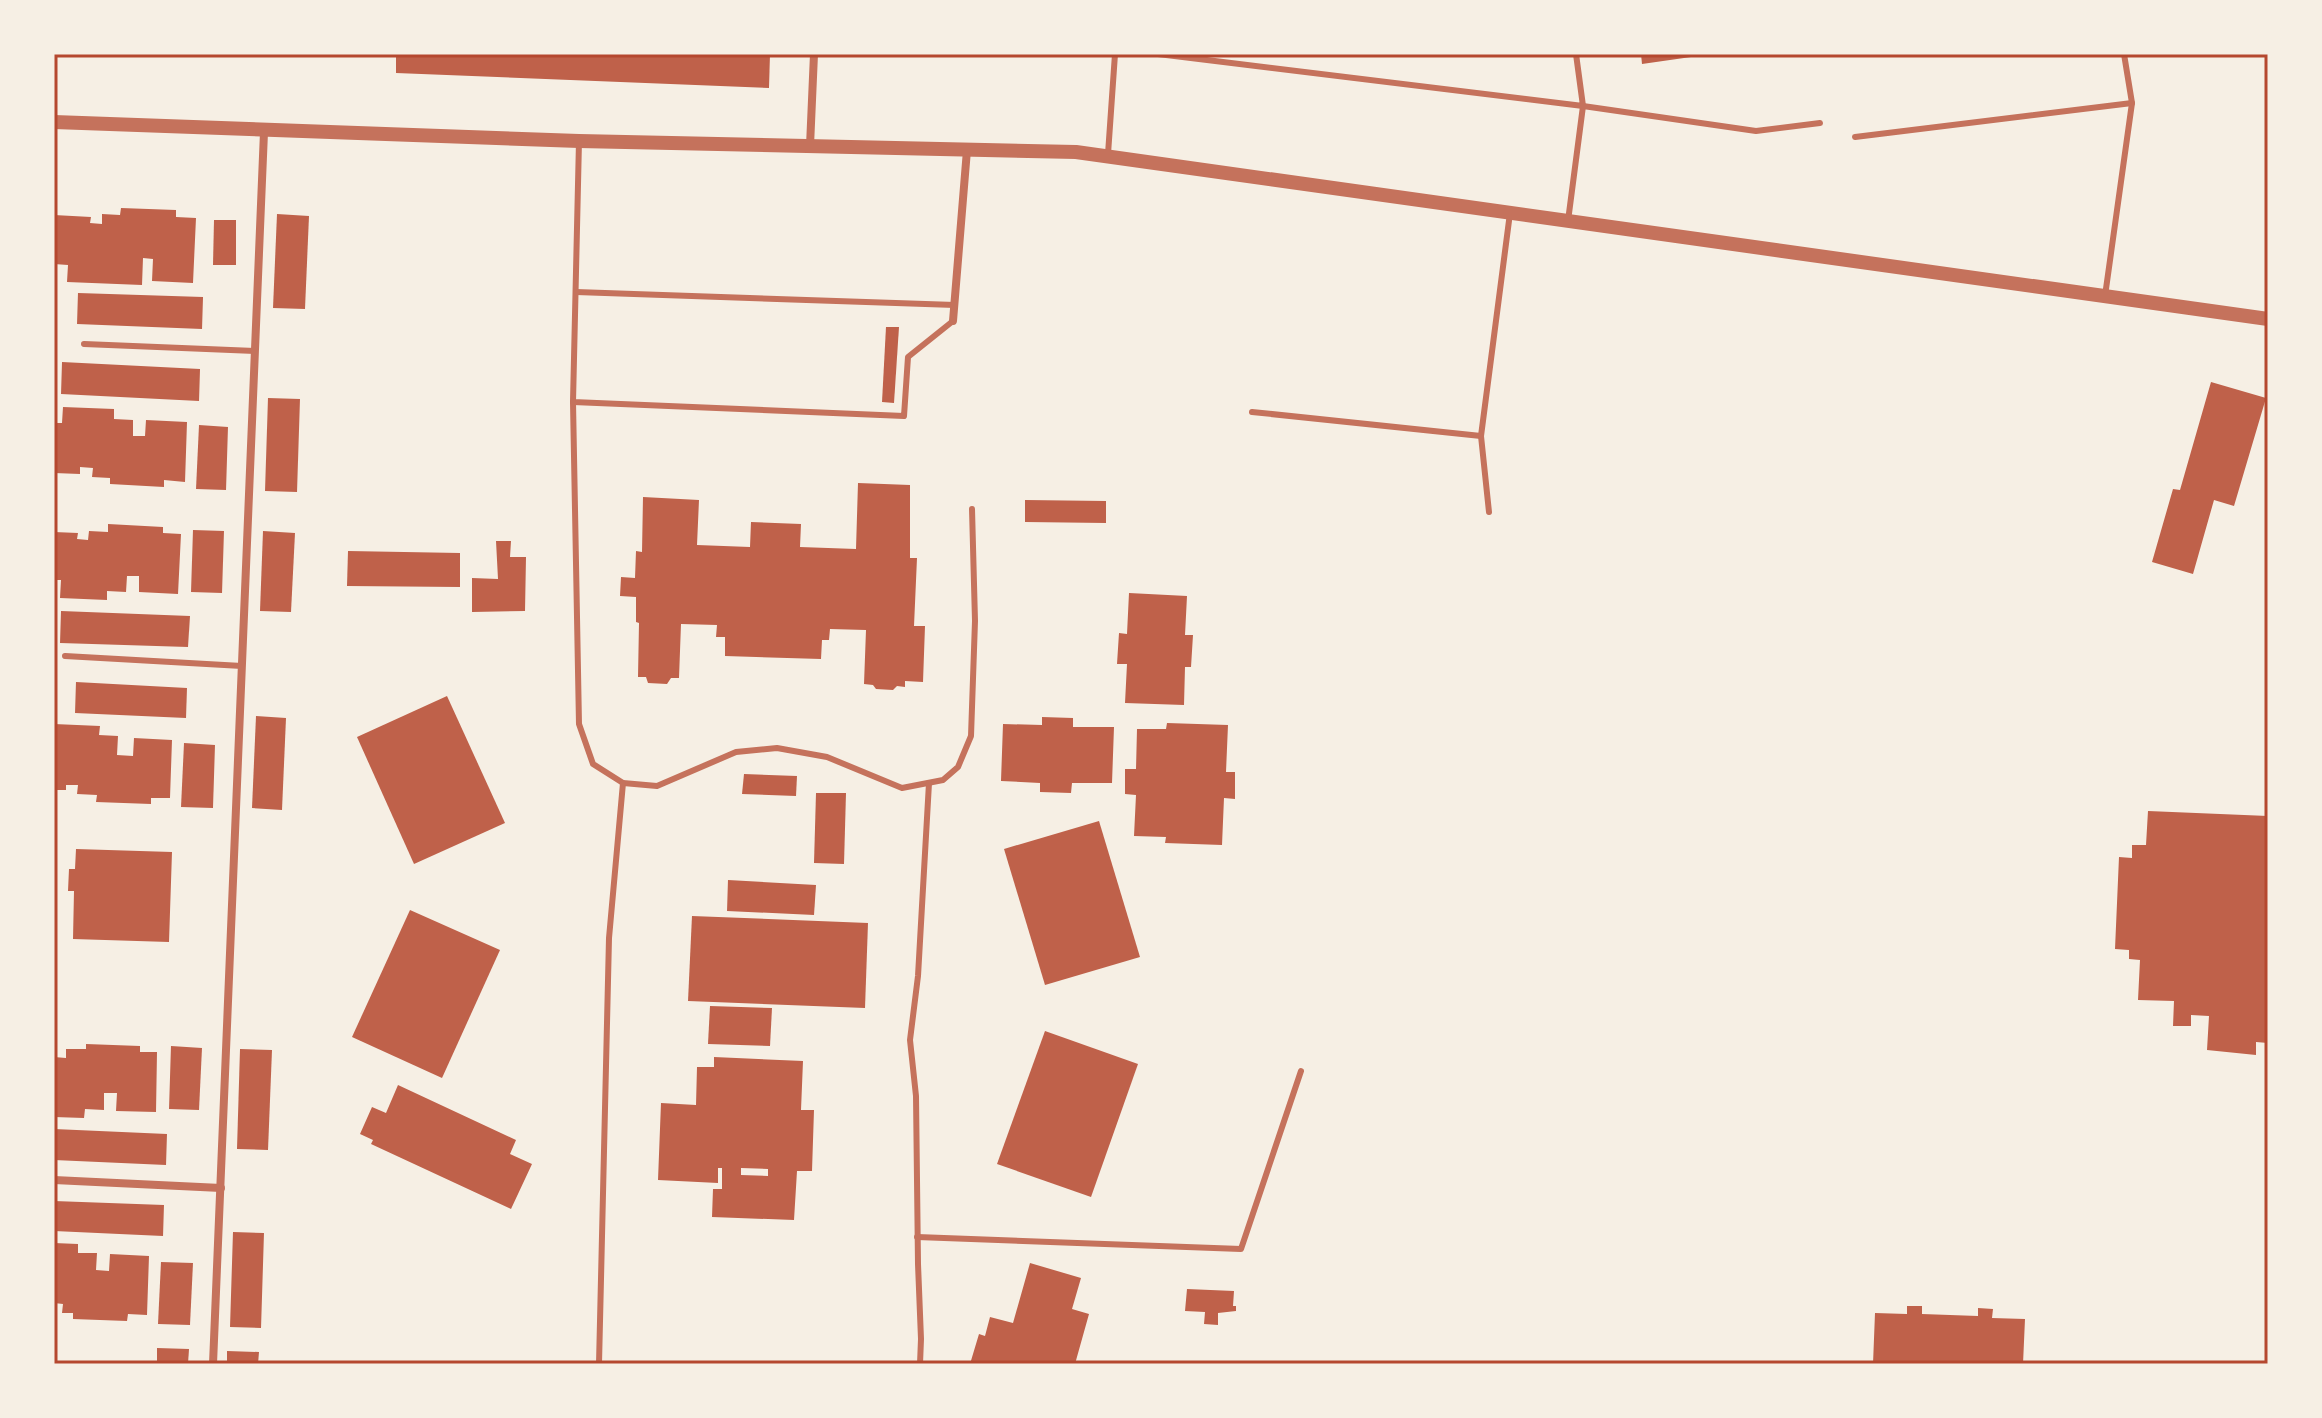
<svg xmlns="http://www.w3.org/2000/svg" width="2322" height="1418" font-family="Lato,sans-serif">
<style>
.building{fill:#bf614a;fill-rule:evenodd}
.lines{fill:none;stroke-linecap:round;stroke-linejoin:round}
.service{stroke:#c5725c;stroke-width:6}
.minor{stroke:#c5725c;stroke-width:8}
.tertiary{stroke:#c5725c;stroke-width:14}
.neatline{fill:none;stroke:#b5482f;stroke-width:3}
</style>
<rect width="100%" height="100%" fill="#f6efe4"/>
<g class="building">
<path d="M 396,54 L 770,54 L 769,88 L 396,73 Z"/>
<path d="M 1641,54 L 1697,54 L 1698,56 L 1642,64 Z"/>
<path d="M 121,208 L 176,210 L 176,217 L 196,218 L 193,283 L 152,281 L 153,259 L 143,258 L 142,285 L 67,282 L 68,265 L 54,264 L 54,215 L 91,217 L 90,223 L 102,224 L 102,214 L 120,215 Z"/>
<path d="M 277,214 L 309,216 L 305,309 L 273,308 Z"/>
<path d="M 214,220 L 236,220 L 236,265 L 213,265 Z"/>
<path d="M 78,293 L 203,297 L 202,329 L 77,324 Z"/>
<path d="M 886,327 L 899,327 L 894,403 L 882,402 Z"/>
<path d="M 62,362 L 200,369 L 199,401 L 61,394 Z"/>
<path d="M 2211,382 L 2266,398 L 2234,506 L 2214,500 L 2193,574 L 2152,562 L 2173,489 L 2180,490 Z"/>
<path d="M 268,398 L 300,399 L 297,492 L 265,491 Z"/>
<path d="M 63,407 L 114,409 L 114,419 L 133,420 L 133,436 L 145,436 L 146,420 L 187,422 L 185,482 L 164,480 L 164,487 L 110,484 L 110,478 L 92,477 L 93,468 L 80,467 L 80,474 L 54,473 L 54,423 L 62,423 Z"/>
<path d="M 199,425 L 228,427 L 226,490 L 196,489 Z"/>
<path d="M 858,483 L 910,485 L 910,558 L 917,558 L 914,626 L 925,626 L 923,682 L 905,681 L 905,687 L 897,686 L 893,690 L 876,689 L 873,685 L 864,684 L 866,630 L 830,629 L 829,640 L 822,640 L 821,659 L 725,656 L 725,637 L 716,637 L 717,625 L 681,624 L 679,678 L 671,678 L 667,684 L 648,683 L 646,677 L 638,677 L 639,623 L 636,622 L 636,597 L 620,596 L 621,577 L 635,578 L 636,551 L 642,552 L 643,497 L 699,500 L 697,545 L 750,547 L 751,522 L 801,524 L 800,547 L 856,549 Z"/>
<path d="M 1025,500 L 1106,501 L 1106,523 L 1025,522 Z"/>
<path d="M 108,524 L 163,527 L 163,533 L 181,534 L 178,594 L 139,592 L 139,576 L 127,576 L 126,592 L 107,591 L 107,600 L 60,598 L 61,580 L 54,580 L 54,532 L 78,533 L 77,539 L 88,540 L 89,531 L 108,532 Z"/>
<path d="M 193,530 L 224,531 L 222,593 L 191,592 Z"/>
<path d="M 263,531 L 295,533 L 291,612 L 260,611 Z"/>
<path d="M 496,541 L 511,541 L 510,557 L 526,557 L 525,611 L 472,612 L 472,578 L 498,579 Z"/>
<path d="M 348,551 L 460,553 L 460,587 L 347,586 Z"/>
<path d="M 1129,593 L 1187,596 L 1185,635 L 1193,635 L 1191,667 L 1185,667 L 1184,705 L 1125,703 L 1127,664 L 1117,664 L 1119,633 L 1127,634 Z"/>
<path d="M 61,611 L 190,616 L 188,647 L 60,643 Z"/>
<path d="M 76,682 L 187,688 L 186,718 L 75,713 Z"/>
<path d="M 447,696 L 505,823 L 414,864 L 357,737 Z"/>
<path d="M 256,716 L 286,718 L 282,810 L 252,808 Z"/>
<path d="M 1042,717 L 1073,718 L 1073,727 L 1114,727 L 1112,783 L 1072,783 L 1071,793 L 1040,792 L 1040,783 L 1001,781 L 1003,724 L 1042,725 Z"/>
<path d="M 1167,723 L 1228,725 L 1226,772 L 1235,772 L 1235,799 L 1224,798 L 1222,845 L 1165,843 L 1166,837 L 1134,836 L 1136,795 L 1125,794 L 1125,769 L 1136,769 L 1137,729 L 1166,729 Z"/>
<path d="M 54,724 L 100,726 L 99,735 L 118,736 L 117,755 L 133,756 L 134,738 L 172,740 L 170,798 L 151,798 L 151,804 L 96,802 L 97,795 L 77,794 L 78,785 L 66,785 L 66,790 L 54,790 Z"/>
<path d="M 184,743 L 215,745 L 213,808 L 181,807 Z"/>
<path d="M 744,774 L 797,776 L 796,796 L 742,794 Z"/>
<path d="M 816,793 L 846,793 L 844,864 L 814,863 Z"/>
<path d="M 2148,811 L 2268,816 L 2268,1043 L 2256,1042 L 2256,1055 L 2207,1050 L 2209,1016 L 2191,1015 L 2191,1026 L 2173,1026 L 2174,1001 L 2138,1000 L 2140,960 L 2129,959 L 2129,950 L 2115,949 L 2119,857 L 2132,858 L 2132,845 L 2146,845 Z"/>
<path d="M 1099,821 L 1140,957 L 1045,985 L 1004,849 Z"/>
<path d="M 76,849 L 172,852 L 169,942 L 73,939 L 74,891 L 68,891 L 69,869 L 75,869 Z"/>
<path d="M 728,880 L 816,885 L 814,915 L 727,911 Z"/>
<path d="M 410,910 L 500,950 L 442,1078 L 352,1037 Z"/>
<path d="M 692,916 L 868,923 L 865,1008 L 688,1001 Z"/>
<path d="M 710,1006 L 772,1008 L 770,1046 L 708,1044 Z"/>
<path d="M 1045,1031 L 1138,1064 L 1091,1197 L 997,1164 Z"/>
<path d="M 86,1044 L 140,1046 L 140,1052 L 157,1052 L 156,1112 L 116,1111 L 117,1093 L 104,1093 L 104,1110 L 85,1109 L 84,1118 L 54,1117 L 54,1057 L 66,1058 L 66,1049 L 86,1049 Z"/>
<path d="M 171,1046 L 202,1048 L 199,1110 L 169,1109 Z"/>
<path d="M 240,1049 L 272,1050 L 268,1150 L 237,1149 Z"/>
<path d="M 714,1057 L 803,1061 L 801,1110 L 814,1110 L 812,1171 L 797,1171 L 794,1220 L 712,1217 L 713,1189 L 722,1189 L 722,1168 L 718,1168 L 718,1183 L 658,1180 L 661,1103 L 696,1105 L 697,1067 L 714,1067 ZM 741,1168 L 768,1169 L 768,1176 L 741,1175 Z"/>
<path d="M 398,1085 L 516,1140 L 510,1154 L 532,1164 L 511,1209 L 371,1144 L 373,1140 L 360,1134 L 372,1107 L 386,1113 Z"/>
<path d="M 54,1129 L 167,1134 L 166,1165 L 54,1160 Z"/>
<path d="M 54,1201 L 164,1205 L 163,1236 L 54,1231 Z"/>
<path d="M 233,1232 L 264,1233 L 261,1328 L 230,1327 Z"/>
<path d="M 54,1243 L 78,1244 L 78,1253 L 97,1253 L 96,1270 L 109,1271 L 110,1254 L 149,1256 L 147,1315 L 128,1314 L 127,1321 L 73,1319 L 73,1313 L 62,1313 L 63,1304 L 54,1303 Z"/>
<path d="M 161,1262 L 193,1263 L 190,1325 L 158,1324 Z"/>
<path d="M 1030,1263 L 1081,1278 L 1072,1309 L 1089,1314 L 1075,1364 L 970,1364 L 979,1334 L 985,1336 L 990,1317 L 1013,1323 Z"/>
<path d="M 1187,1289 L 1234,1291 L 1233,1306 L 1236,1306 L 1236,1311 L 1218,1313 L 1218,1325 L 1204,1324 L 1205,1312 L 1185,1311 Z"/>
<path d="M 1907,1306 L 1922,1306 L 1922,1314 L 1978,1316 L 1978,1308 L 1993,1309 L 1992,1318 L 2025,1319 L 2023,1364 L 1873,1364 L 1875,1313 L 1907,1314 Z"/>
<path d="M 157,1348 L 189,1349 L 188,1364 L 157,1364 Z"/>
<path d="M 227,1351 L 259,1352 L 258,1364 L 227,1364 Z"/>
</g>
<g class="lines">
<g class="service">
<path d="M 1158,54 L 1583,106 L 1576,54"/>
<path d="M 1855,137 L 2132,103"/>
<path d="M 579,141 L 573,402 L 904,416 L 908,357 L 953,321"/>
<path d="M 1108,154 L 1115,54"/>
<path d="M 1568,221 L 1583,106 L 1756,131 L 1820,123"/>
<path d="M 576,292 L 955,305"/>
<path d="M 2105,296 L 2132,103 L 2124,54"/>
<path d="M 84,344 L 255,351"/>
<path d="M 573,402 L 579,724 L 593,764 L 623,783 L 657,786 L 736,752 L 777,748 L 827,757 L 902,788 L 943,780 L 958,767 L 971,736 L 975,621 L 972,509"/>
<path d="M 1252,412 L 1481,436"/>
<path d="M 1489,512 L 1481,436 L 1510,213"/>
<path d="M 65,656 L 242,666"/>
<path d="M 917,1237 L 1241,1249 L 1301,1071"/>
<path d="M 599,1364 L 609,938 L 623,783"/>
<path d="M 920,1364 L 921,1339 L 918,1264 L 916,1096 L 910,1040 L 918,976 L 929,783"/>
</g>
<g class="minor">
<path d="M 810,146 L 814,54"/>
<path d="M 953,321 L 967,150"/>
<path d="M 54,1180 L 221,1188"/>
<path d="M 213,1364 L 264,132"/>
</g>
<path class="tertiary" d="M 54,122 L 579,141 L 1076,152 L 2268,319"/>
</g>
<rect width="2322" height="1418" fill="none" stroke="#f6efe4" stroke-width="112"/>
<rect x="56" y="56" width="2210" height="1306" class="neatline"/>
</svg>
